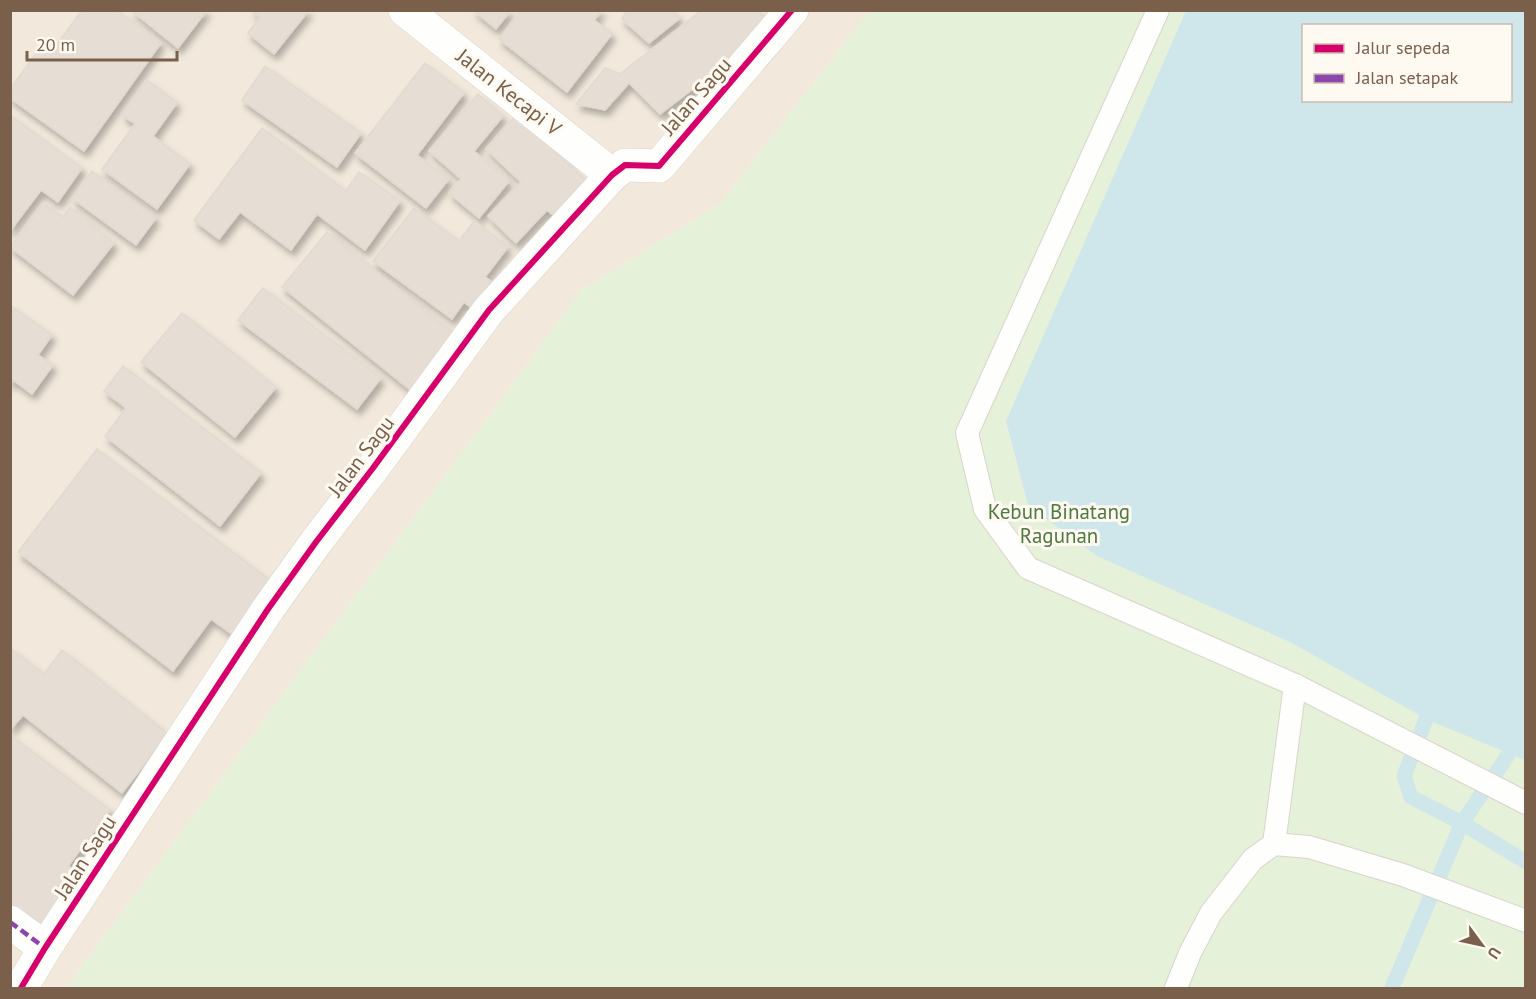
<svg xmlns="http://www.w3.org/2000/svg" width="1536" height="999" font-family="'PT Sans',sans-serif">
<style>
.residential{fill:#f2e9dc}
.green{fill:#e5f1d9;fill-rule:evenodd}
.water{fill:#cfe7ea;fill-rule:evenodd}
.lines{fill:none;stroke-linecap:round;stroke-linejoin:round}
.stream{stroke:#cfe7ea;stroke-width:15}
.building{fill:#e6ded5;stroke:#e2d9d0;stroke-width:1.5;filter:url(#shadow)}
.lane-casing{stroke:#d9d3cc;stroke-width:24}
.street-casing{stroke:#d9d3cc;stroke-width:34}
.secondary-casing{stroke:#d9d2ca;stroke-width:34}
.lane{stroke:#fefefc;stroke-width:22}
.street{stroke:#fefefc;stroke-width:33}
.secondary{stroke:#fefefc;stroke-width:33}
.quiet{stroke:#8e44ad;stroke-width:4.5;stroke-dasharray:9 4.5;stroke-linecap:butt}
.cycleway-casing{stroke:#fffaf1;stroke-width:10}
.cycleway{stroke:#d6006c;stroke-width:6}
.labels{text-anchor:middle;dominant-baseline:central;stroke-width:6;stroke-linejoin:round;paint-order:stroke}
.street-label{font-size:21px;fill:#7a5f4b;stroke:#fffaf1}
.park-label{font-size:21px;fill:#4d7a40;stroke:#fffaf1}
</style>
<defs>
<filter id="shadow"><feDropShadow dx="3.5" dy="6" stdDeviation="3" flood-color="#0004"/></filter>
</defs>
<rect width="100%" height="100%" fill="#f9f6ee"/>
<path class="residential" d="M 10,11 L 869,11 L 721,203 L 582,290 L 66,988 L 11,988 Z"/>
<path class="green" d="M 869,11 L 1525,11 L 1525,988 L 66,988 L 582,290 L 721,203 ZM 1304,26 L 1510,26 L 1510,100 L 1304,100 Z"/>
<path class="water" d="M 1186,11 L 1525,11 L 1525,760 L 1426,719 L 1292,643 L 1097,556 L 1028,505 L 1006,421 ZM 1304,26 L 1510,26 L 1510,100 L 1304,100 Z"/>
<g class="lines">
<g class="stream">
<path d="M 1426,719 L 1404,776 L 1411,797 L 1462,823 L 1526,862"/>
<path d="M 1392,988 L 1462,823 L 1510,752"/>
</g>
</g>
<g class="building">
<path d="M 82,10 L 116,10 L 161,43 L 84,151 L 10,98 L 10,89 L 46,40 L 55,47 Z"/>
<path d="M 131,10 L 207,10 L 178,48 Z"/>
<path d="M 251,10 L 309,10 L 274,54 L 248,33 L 260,17 Z"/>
<path d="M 473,10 L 511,10 L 496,29 Z"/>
<path d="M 521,10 L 602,10 L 594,20 L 612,34 L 567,92 L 499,39 Z"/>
<path d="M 627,10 L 671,10 L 680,18 L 649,43 L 622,19 Z"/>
<path d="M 702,10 L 758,10 L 771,29 L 660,114 L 629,83 L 605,110 L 576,104 L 605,68 L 620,74 Z"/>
<path d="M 425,63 L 464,93 L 417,155 L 449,179 L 426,208 L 355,153 Z"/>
<path d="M 265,66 L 361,133 L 337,167 L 242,100 Z"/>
<path d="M 147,80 L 177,103 L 153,136 L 190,164 L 157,209 L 102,169 L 135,124 L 122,115 Z"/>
<path d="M 478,94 L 503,116 L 474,151 L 509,181 L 479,218 L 449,193 L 461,179 L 429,151 Z"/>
<path d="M 10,115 L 82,168 L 58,202 L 41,190 L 10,231 Z"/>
<path d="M 516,115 L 590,185 L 558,219 L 547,210 L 516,243 L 488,216 L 521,182 L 486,149 Z"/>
<path d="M 262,128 L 346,191 L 359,172 L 400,201 L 365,250 L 317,214 L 291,250 L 240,212 L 219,239 L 194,220 Z"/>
<path d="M 92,171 L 156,218 L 136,245 L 72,198 Z"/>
<path d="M 43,203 L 63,217 L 70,207 L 114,243 L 73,295 L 10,247 Z"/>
<path d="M 414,208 L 459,241 L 474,221 L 508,247 L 485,277 L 499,287 L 479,314 L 464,302 L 452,319 L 373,261 Z"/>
<path d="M 327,232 L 463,341 L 418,396 L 282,287 Z"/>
<path d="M 263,288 L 381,378 L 357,409 L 238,320 Z"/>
<path d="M 10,305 L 52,335 L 38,355 L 53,365 L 32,394 L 13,380 L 10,384 Z"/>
<path d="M 182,313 L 276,387 L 235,437 L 141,362 Z"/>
<path d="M 123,366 L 261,473 L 220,526 L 105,436 L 126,408 L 104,391 Z"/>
<path d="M 97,449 L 276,585 L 236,637 L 211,619 L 173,671 L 18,552 Z"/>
<path d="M 10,648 L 44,674 L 62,650 L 168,734 L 122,793 L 23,715 L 10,730 Z"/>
<path d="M 10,735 L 110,810 L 68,866 L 78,873 L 38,927 L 10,906 L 10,841 L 13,836 L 10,834 Z"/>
</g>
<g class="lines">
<g class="lane-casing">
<g id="lane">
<path d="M 1158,10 L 967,433 L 985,509 L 1028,568 L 1295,685 L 1526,803"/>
<path d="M 1274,844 L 1295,685"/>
<path d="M 1176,988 L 1190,953 L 1211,913 L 1253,859 L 1274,844 L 1309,847 L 1403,875 L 1526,921"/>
</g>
</g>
<g class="street-casing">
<g id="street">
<path d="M 405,10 L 612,175"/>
<path d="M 10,922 L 45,948"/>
</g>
</g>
<g class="secondary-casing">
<path id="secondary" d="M 21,988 L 45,948 L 268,609 L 316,542 L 373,468 L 489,310 L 612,175 L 625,165 L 659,166 L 792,10"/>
</g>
<use href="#lane" class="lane"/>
<use href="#street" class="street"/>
<use href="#secondary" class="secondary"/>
<path class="quiet" d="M 10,922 L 45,948"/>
<g class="cycleway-casing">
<path id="cycleway" d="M 21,988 L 45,948 L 268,609 L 316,542 L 373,468 L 489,310 L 612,175 L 625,165 L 659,166 L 792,10"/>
</g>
<use href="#cycleway" class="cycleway"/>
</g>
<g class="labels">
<g class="street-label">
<text transform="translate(509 92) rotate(38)">Jalan Kecapi V</text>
<text transform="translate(696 96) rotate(-49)">Jalan Sagu</text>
<text transform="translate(361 456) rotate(-53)">Jalan Sagu</text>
<text transform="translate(85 857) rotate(-57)">Jalan Sagu</text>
</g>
<g class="park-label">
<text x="1059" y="511">Kebun Binatang<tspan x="1059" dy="24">Ragunan</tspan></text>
</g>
</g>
<rect width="1536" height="999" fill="none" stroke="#7a5f4b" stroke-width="24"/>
<rect x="1302" y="24" width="210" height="78" fill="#fffaf1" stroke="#cabcaf" stroke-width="1.5"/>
<rect x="1314" y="44" width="30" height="9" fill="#d6006c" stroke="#cabcaf" stroke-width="1.5"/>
<text x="1356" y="54" font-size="18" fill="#7a5f4b">Jalur sepeda</text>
<rect x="1314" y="74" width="30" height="9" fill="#8e44ad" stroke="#cabcaf" stroke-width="1.5"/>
<text x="1356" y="84" font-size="18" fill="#7a5f4b">Jalan setapak</text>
<g transform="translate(1482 945) rotate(123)" stroke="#fffaf1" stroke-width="4.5" paint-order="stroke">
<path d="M0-4.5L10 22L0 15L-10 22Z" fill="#7a5f4b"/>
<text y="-9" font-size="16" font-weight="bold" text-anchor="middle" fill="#7a5f4b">U</text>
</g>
<path d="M27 51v9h150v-9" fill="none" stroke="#7a5f4b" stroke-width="3"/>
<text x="36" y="51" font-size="18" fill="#7a5f4b" stroke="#fffaf1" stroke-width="4.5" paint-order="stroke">20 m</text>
</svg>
